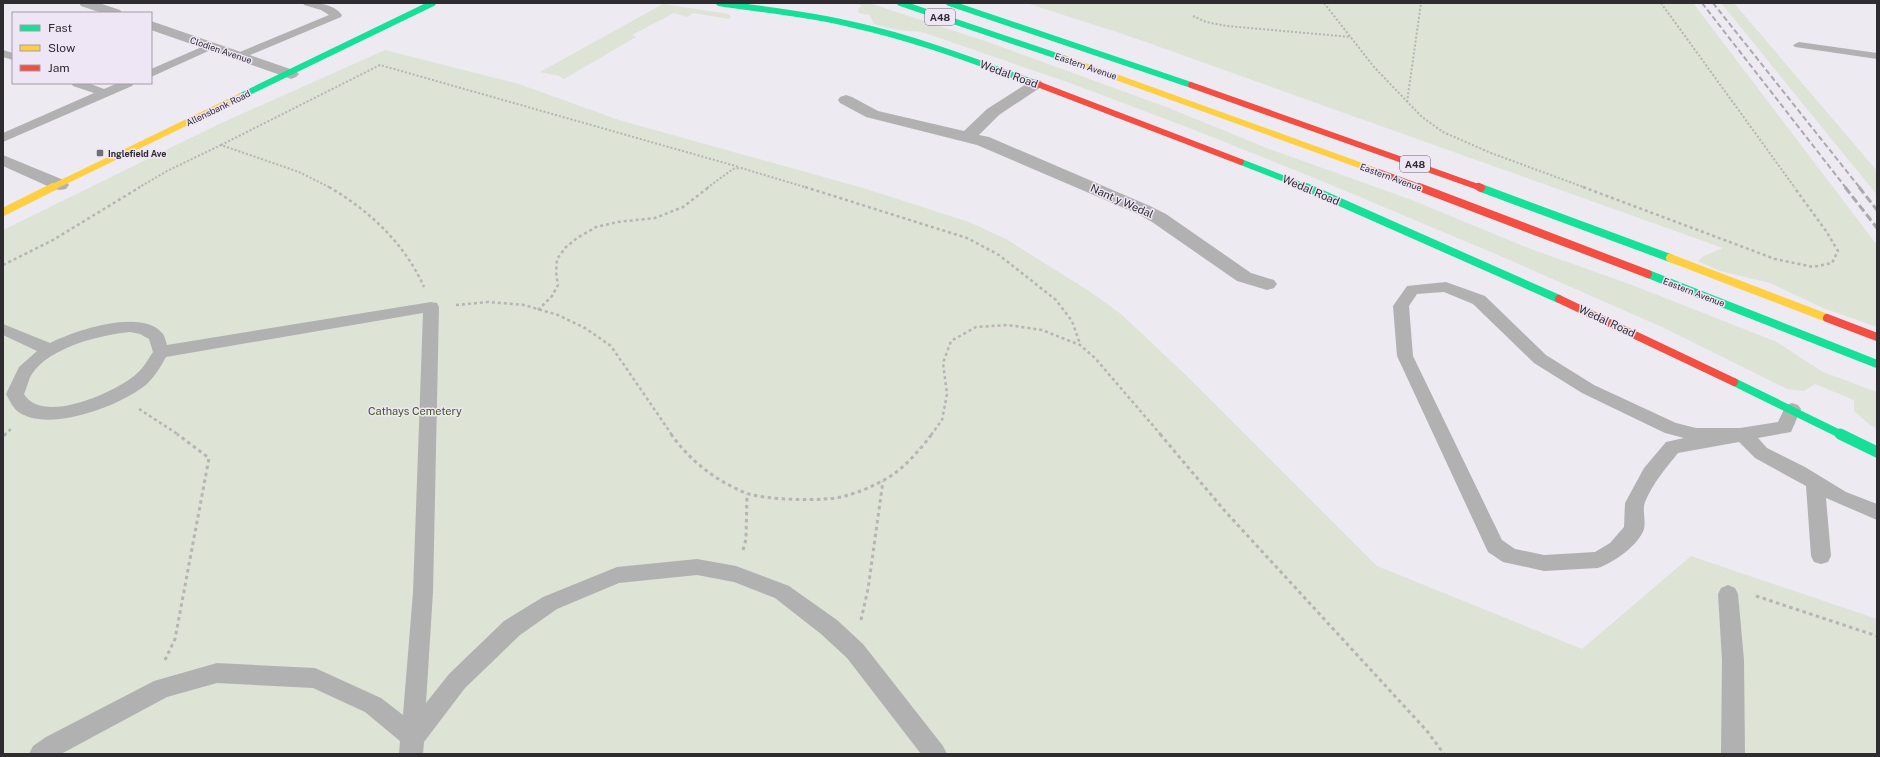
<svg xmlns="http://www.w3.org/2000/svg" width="1880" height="757" font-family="'Public Sans',sans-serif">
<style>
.green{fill:#dde3d5}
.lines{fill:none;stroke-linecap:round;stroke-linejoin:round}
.path-far2{stroke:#b6b4b5;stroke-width:2;stroke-dasharray:2 2;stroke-linecap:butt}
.path-far1{stroke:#b6b4b5;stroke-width:2.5;stroke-dasharray:3 3;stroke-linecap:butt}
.path{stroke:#b6b4b5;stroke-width:3;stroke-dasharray:3.5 3.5;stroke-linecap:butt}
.lane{fill:#b2b1b1;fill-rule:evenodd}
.street{fill:#b2b1b1;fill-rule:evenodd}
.fast-far2{stroke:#16e098;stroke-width:6}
.fast-far1{stroke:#16e098;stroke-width:8}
.fast{stroke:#16e098;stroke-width:11}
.slow-far1{stroke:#ffcf43;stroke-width:6}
.slow{stroke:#ffcf43;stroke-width:8}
.jam-far1{stroke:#f24e42;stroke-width:6}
.jam{stroke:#f24e42;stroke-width:8}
.rail-far1{stroke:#aaa9ab;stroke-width:2;stroke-dasharray:5.5 3;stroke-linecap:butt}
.rail{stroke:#aaa9ab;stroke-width:3;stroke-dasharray:8 3.5;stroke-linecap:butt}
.poi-dot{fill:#716e75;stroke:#eee6f5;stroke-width:1.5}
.labels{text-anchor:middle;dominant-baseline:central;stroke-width:3;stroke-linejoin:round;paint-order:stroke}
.far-street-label{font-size:9px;fill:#2e2b31;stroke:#eee6f5}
.far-poi-label{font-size:9px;font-weight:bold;fill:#2e2b31;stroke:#eee6f5;text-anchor:start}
.shield{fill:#eee6f5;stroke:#68636c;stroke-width:1}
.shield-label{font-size:10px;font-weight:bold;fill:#2e2b31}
.street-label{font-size:11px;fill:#2e2b31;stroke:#eee6f5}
.park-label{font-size:11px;fill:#425a1c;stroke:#eee6f5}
</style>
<rect width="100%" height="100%" fill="#eeeaf2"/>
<g class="green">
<path d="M 856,3 L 869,3 L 988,42 L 1169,108 L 1269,149 L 1412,200 L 1528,248 L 1632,285 L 1777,342 L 1823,372 L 1877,392 L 1877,429 L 1869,424 L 1854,411 L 1854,400 L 1815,384 L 1804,391 L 1787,389 L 1662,327 L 1498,255 L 1317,179 L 1192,129 L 1070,83 L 922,32 L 898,30 L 874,24 L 870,15 L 858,13 L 859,8 L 862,6 Z"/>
<path d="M 1026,3 L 1693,3 L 1877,245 L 1877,327 L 1823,308 L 1770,283 L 1720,271 L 1698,261 L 1704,256 L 1723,248 L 1126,35 Z"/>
<path d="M 1721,3 L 1734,3 L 1877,171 L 1877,195 Z"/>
<path d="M 663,4 L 729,14 L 731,17 L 729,19 L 693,13 L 687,17 L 674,13 L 632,35 L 636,37 L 564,79 L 559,76 L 540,72 Z"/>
<path d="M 385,50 L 519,84 L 619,120 L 863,188 L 969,222 L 1006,239 L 1089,291 L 1121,314 L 1190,379 L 1377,566 L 1582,649 L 1691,556 L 1877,619 L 1877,754 L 3,754 L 3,230 L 217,125 Z"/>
</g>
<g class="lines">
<g class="path-far2">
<path d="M 1324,3 L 1374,67 L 1422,117 L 1443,132 L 1491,153 L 1586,188"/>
<path d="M 1661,3 L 1795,188"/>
<path d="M 1193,16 L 1206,22 L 1227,26 L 1351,37"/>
<path d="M 1407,102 L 1421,3"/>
<path d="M 221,145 L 380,65 L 739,167"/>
<path d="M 138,188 L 167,171 L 221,145 L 299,172 L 331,188"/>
<path d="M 707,188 L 733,169 L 741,168 L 808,188"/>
</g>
<g class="path-far1">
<path d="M 329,187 C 370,211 405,244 424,287"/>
<path d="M 805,187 L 967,238 L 999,255 L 1056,300 L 1072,321 L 1080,344"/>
<path d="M 1583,187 L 1775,259 L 1813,267 L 1832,263 L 1838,251 L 1826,231 L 1794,187"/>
<path d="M 3,265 L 53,240 L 140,187"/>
<path d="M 456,305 L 488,302 L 524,305 L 558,315 L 585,328 L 611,346 L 672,435"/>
<path d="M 538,310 L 552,296 L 558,285 L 556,272 L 557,259 L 566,247 L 577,238 L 596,227 L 618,222 L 655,218 L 683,207 L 709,187"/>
<path d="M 139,409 L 179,435"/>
<path d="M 4,435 L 12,428"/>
<path d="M 931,435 L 942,420 L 947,394 L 943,363 L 951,341 L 976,327 L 1008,325 L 1042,330 L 1080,345 L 1095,358 L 1161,435"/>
</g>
<g class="path">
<path d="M 671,434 C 689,460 716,481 746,493 C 762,500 828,502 845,496 C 857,493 871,487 882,481 C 901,472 919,451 932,434"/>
<path d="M 1160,434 L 1224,510 L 1427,731 L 1444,754"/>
<path d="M 3,436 L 6,434"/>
<path d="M 743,550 L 746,539 L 747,494"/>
<path d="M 1756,596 L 1877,636"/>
<path d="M 861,620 L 868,589 L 883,481"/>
<path d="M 165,660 L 175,639 L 209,458 L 177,434"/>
</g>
<g class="lane">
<path d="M 303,3 C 317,3 333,3 342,15 L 341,17 L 243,58 L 235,58 L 233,56 L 235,54 L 329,15 L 321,10 L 304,5 Z"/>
<path d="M 1799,42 L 1877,53 L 1877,59 L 1795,47 L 1793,45 Z"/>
<path d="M 211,43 L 217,46 L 215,48 L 151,77 L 151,69 Z"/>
<path d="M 3,50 L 13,53 L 13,60 L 3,57 Z"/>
<path d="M 71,83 L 88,83 L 104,89 L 118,83 L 134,83 L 132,86 L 3,142 L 3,133 L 94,93 L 73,86 Z"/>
<path d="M 1446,282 L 1485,296 L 1546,355 L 1594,385 L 1676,423 L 1696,428 L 1740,428 L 1778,422 L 1786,405 L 1792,403 L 1798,405 L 1801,409 L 1791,432 L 1758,438 L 1767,448 L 1805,467 L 1846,492 L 1877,504 L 1877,520 L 1826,498 L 1831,556 L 1828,562 L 1821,564 L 1814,562 L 1811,556 L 1806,486 L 1755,458 L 1739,442 L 1678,453 C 1666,468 1653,483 1645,502 C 1642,510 1646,520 1644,529 C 1639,545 1613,563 1598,568 L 1544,571 L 1503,562 L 1488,552 L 1397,356 L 1393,306 L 1407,286 ZM 1444,292 L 1473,304 L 1534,363 L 1582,393 L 1665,433 L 1684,438 L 1666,442 L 1644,468 L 1625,503 L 1624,527 L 1610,543 L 1595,552 L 1544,555 L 1515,549 L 1502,540 L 1413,356 L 1409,306 L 1417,294 Z"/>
<path d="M 431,302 L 437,303 L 439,307 L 433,592 L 426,703 L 449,674 L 504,621 L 543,597 L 617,567 L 697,559 L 736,566 L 789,586 L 837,620 L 863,644 L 943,746 L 947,754 L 921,754 L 847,658 L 821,634 L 775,598 L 734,582 L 697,575 L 619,583 L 557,609 L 520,635 L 465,688 L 424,742 L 423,754 L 399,754 L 400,741 L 365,712 L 313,688 L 217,683 L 167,697 L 61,754 L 29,754 L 33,746 L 46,737 L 154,681 L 217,663 L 315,668 L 381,698 L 403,715 L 413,592 L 423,313 L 166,357 C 161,366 155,376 147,384 C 121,406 45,435 16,410 C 12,406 9,399 6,394 L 19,367 L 37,351 L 3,335 L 3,324 L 50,343 C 73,331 143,307 163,334 C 165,337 166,342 167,345 ZM 130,332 L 140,334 L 149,339 L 153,352 C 147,361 142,370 134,376 C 113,393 42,425 24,394 C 27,388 28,380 32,374 C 50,347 100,335 130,332 Z"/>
<path d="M 1728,585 L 1735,588 L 1738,594 L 1744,660 L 1745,754 L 1721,754 L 1722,660 L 1718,594 L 1721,588 Z"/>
</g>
<g class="street">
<path d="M 79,3 L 99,3 L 120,10 L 122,13 L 102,13 L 81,6 Z"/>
<path d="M 151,21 L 296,71 L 299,74 L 296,77 L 291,79 L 286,77 L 151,30 Z"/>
<path d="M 1036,79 L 1041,81 L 1044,84 L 1041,87 L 999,115 L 979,135 L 989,137 L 1150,206 L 1166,214 L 1251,273 L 1274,280 L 1277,284 L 1274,288 L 1267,290 L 1237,281 L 1152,222 L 1138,214 L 977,145 L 866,117 L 840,103 L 838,100 L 840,97 L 846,95 L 852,97 L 878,111 L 964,131 L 987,109 L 1031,81 Z"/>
<path d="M 3,155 L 66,181 L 69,185 L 66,189 L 60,190 L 54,189 L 3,166 Z"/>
</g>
<g class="fast-far2">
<path d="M 719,3 C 764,10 810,14 854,25 C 918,39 979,63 1040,85"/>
<path d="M 900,3 L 1066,59"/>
<path d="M 949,3 L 1191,85"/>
<path d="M 241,96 L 433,3"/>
<path d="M 1241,162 L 1308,188"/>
</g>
<g class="fast-far1">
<path d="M 1306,187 L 1559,299"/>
<path d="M 1481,188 L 1670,258"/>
<path d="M 1648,274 L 1877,364"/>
<path d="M 1734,382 L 1842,435"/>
</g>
<path class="fast" d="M 1840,434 L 1877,452"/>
<g class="slow-far1">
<path d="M 1066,59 L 1376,171"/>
<path d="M 51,188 L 241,96"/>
</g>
<g class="slow">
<path d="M 3,212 L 53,187"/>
<path d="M 1670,258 L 1827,318"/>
</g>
<g class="jam-far1">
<path d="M 1040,85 L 1241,162"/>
<path d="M 1191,85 L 1481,188"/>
<path d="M 1376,171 L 1422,188"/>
</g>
<g class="jam">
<path d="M 1419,187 L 1648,274"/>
<path d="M 1479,187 L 1481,188"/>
<path d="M 1559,299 L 1734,382"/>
<path d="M 1827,318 L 1877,337"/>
</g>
<g class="rail-far1">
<path d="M 1702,3 L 1846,188"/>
<path d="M 1713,3 L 1860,188"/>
</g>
<g class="rail">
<path d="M 1845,187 L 1877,228"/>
<path d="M 1859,187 L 1877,210"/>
</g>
</g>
<rect class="poi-dot" x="96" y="149" width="8" height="8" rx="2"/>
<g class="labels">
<g class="far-street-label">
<text transform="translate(221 50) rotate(19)">Clodien Avenue</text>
<text transform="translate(1086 66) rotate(19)">Eastern Avenue</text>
<text transform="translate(218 108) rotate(-26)">Allensbank Road</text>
<text transform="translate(1391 177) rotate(20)">Eastern Avenue</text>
<text transform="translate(1694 292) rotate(21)">Eastern Avenue</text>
</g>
<g class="far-poi-label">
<text x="108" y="153">Inglefield Ave</text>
</g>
<g class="shield">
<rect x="925" y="9" width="30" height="16" rx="3"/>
<rect x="1400" y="156" width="30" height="16" rx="3"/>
</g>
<g class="shield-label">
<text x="940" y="17">A48</text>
<text x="1415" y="164">A48</text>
</g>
<g class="street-label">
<text transform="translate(1009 74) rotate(20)">Wedal Road</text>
<text transform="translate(1311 190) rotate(23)">Wedal Road</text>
<text transform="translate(1122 201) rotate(24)">Nant y Wedal</text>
<text transform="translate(1607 321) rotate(25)">Wedal Road</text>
</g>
<g class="park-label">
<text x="415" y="411">Cathays Cemetery</text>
</g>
</g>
<rect width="1880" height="757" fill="none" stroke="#2e2b31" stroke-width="8"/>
<rect x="12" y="12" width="140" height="72" fill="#eee6f5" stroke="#a19ba7"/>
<rect x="20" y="25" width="20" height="6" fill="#16e098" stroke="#a19ba7"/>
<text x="48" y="32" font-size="12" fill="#2e2b31">Fast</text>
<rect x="20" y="45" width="20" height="6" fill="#ffcf43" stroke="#a19ba7"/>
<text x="48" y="52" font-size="12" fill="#2e2b31">Slow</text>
<rect x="20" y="65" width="20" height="6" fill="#f24e42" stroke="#a19ba7"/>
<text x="48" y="72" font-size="12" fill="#2e2b31">Jam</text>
</svg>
